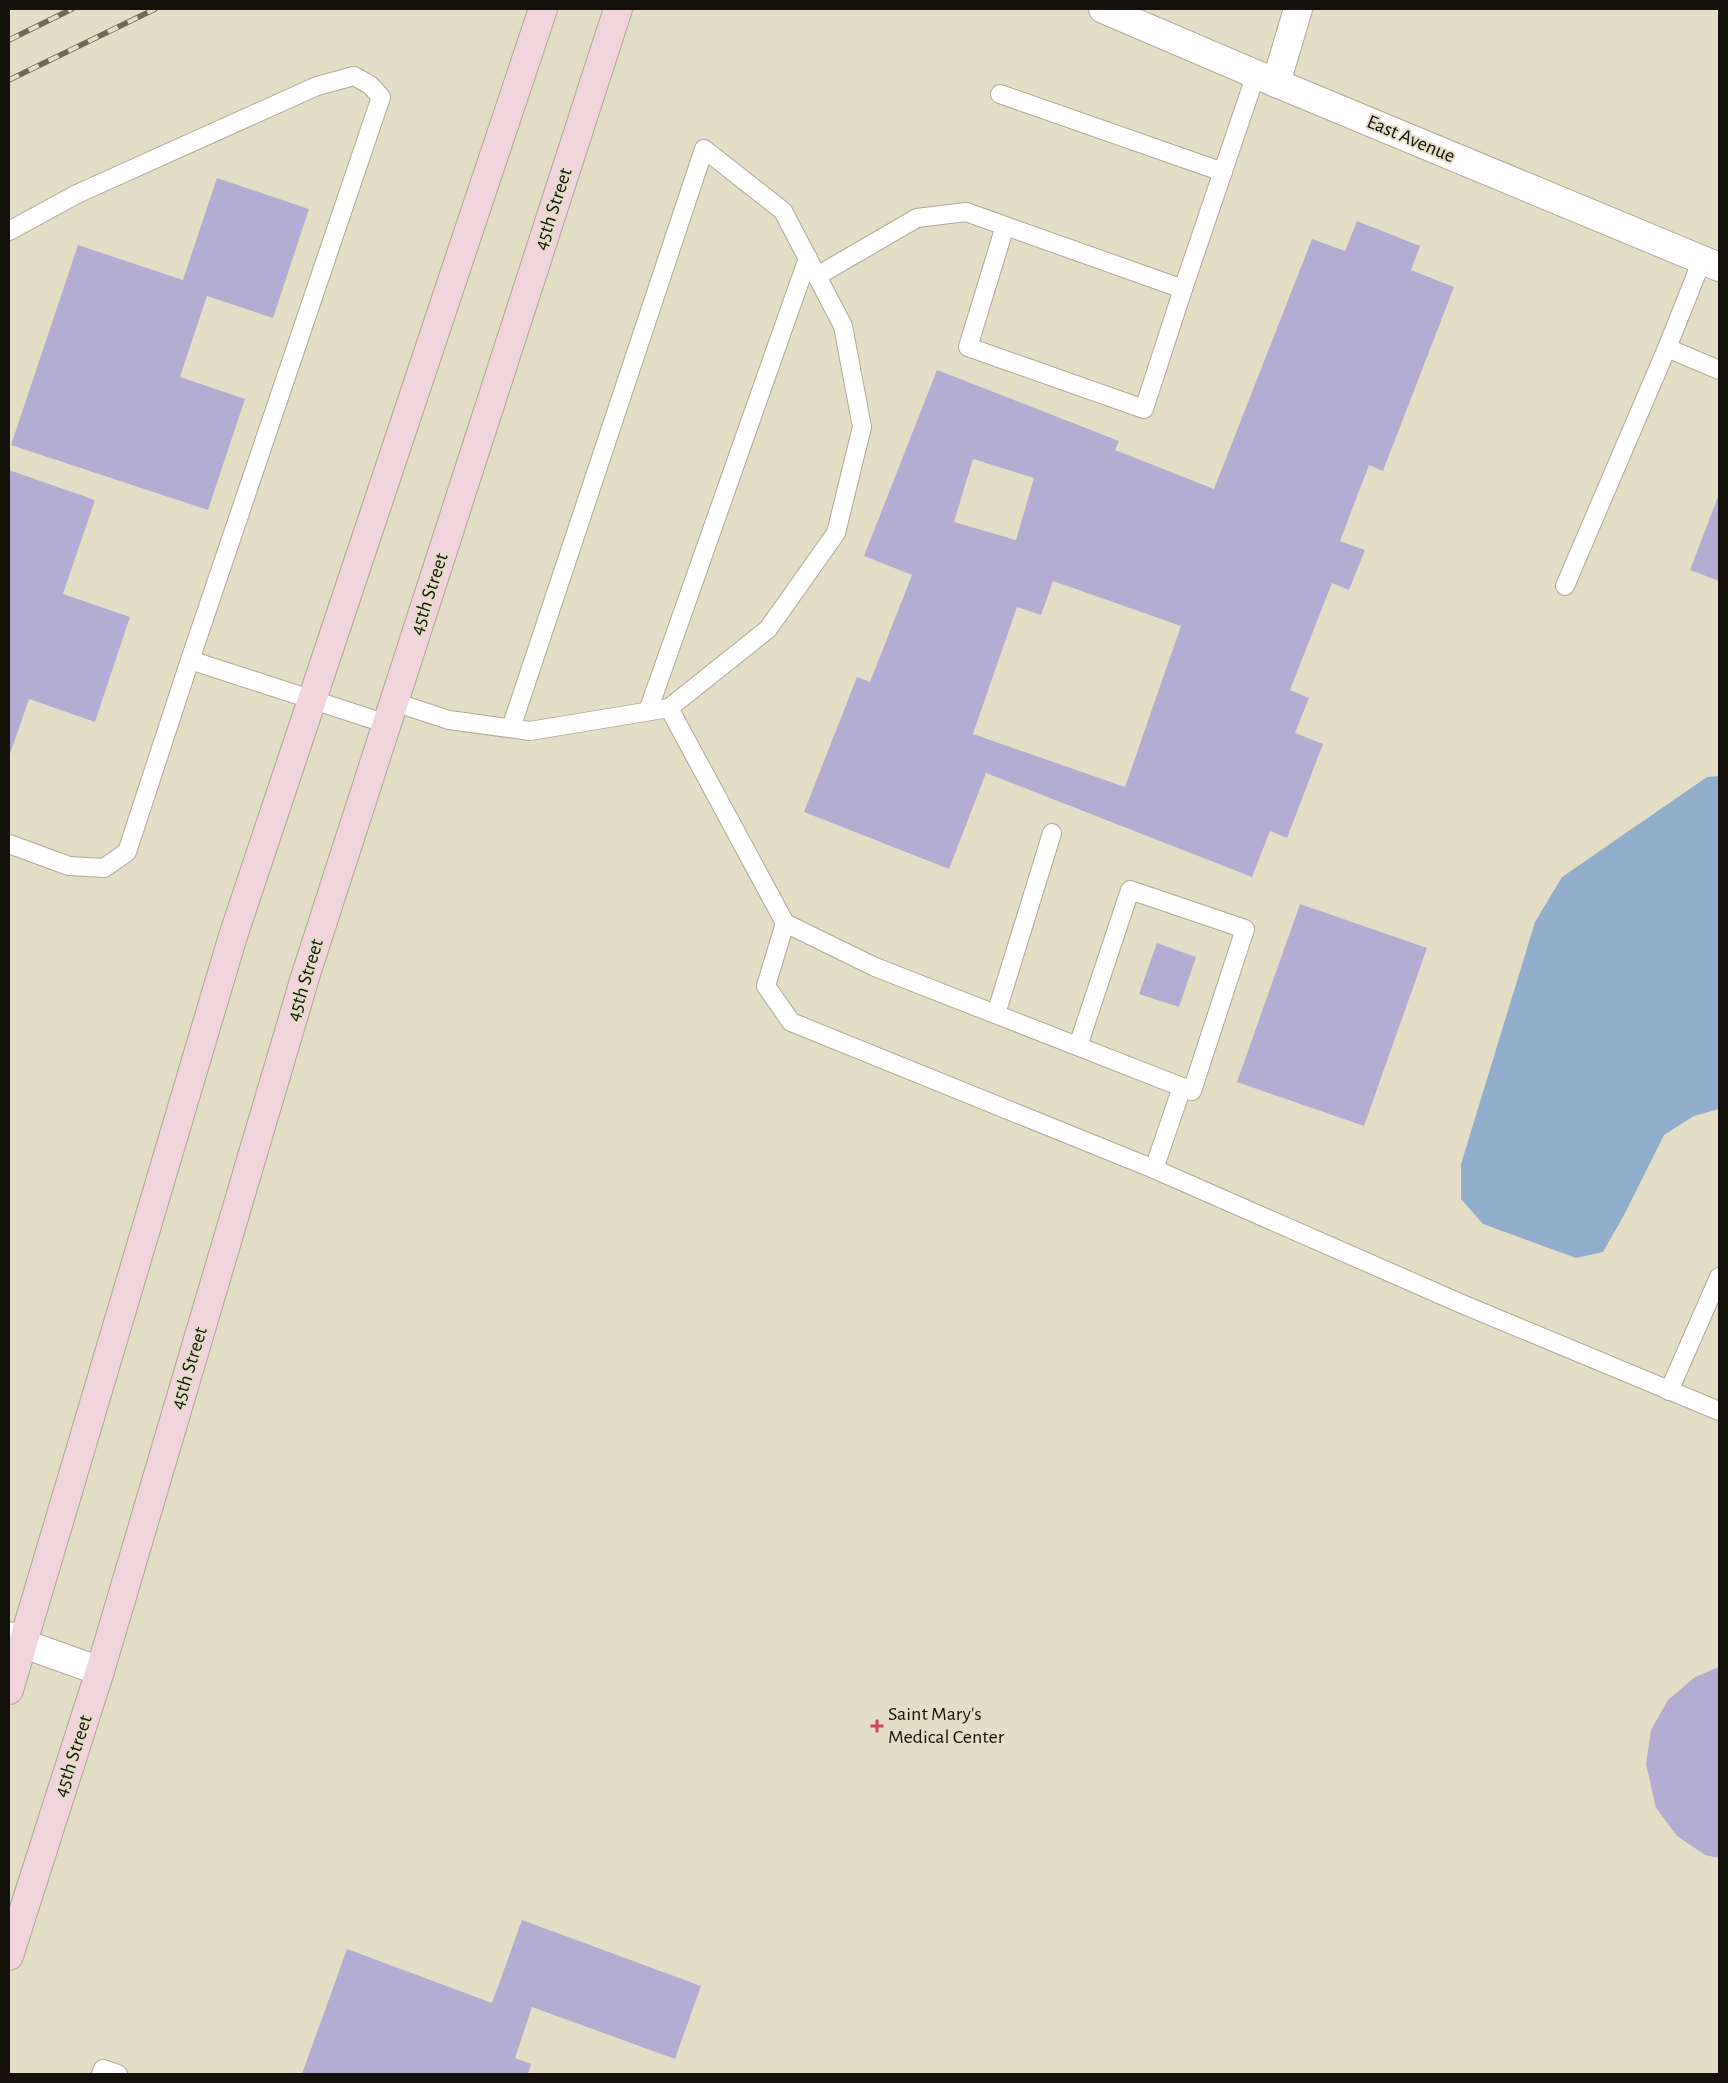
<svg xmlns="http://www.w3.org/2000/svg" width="1728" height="2083" font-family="'Alegreya Sans',sans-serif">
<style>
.water{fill:#91afcd}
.building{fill:#b3add4;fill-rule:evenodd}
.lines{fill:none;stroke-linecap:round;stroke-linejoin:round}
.lane-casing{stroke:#b0a993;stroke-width:20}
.street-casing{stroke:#b0a993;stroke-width:30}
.secondary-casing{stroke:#b0a993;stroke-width:30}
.lane{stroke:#fff;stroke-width:18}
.street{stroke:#fff;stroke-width:28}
.secondary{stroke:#f2d4dc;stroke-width:28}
.rail-casing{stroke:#6c685a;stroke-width:5.5}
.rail{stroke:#e5dec7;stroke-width:4;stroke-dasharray:11;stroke-linecap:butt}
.poi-dot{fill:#d0415f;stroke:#e5dec7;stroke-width:2}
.labels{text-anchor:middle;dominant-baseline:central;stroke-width:4;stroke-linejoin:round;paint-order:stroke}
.street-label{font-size:20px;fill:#131109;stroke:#e5dec7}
.poi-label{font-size:20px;fill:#131109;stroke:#e5dec7;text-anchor:start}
</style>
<rect width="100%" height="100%" fill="#e5dec7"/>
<path class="water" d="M 1719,776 L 1719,1109 L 1694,1116 L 1664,1135 L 1623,1217 L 1603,1252 L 1576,1258 L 1483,1224 L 1461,1199 L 1461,1164 L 1535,922 L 1562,877 L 1707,777 Z"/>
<g class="building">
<path d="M 217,178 L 309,209 L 273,318 L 207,296 L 180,377 L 245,399 L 208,510 L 11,445 L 78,245 L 183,280 Z"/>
<path d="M 1357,221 L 1420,246 L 1411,270 L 1454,287 L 1383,471 L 1369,465 L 1340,541 L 1365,550 L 1349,590 L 1332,583 L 1290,690 L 1309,698 L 1295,733 L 1323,744 L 1287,838 L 1270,831 L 1252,877 L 986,773 L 949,869 L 804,812 L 857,677 L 870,682 L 912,575 L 864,556 L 937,370 L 1119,441 L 1115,450 L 1214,489 L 1312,239 L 1345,251 ZM 973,459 L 1034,478 L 1016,540 L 954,522 ZM 1053,581 L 1181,626 L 1125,787 L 973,734 L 1017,607 L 1041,615 Z"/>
<path d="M 9,470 L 95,500 L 63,594 L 130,617 L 95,722 L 29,699 L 9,757 Z"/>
<path d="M 1719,494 L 1719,581 L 1690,570 Z"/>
<path d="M 1300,904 L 1427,948 L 1364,1126 L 1237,1082 Z"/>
<path d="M 1157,943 L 1196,957 L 1179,1007 L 1139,994 Z"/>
<path d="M 1719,1667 L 1719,1858 L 1705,1855 L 1677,1836 L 1656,1808 L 1646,1764 L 1651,1730 L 1668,1700 L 1695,1677 Z"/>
<path d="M 522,1920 L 701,1986 L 675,2059 L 532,2007 L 515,2058 L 531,2064 L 528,2074 L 302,2074 L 347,1949 L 492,2003 Z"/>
</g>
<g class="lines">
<g class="lane-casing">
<g id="lane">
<path d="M 1000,94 L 1223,172"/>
<path d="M 1005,226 L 968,347 L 1144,409 L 1183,289"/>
<path d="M 9,231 L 77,194 L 317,86 L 354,76 L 370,85 L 381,97 L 190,660 L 127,852 L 104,868 L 69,866 L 9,844"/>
<path d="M 1702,260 L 1667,348 L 1719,370"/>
<path d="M 817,276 L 917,218 L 966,212 L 1183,289 L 1256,74"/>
<path d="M 1565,586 L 1667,348"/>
<path d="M 190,660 L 387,724"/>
<path d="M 394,702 L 449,720 L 530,731 L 669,708 L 768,629 L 836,533 L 862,427 L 843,326 L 783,211 L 704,149 L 511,728"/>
<path d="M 669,708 L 785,923 L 875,967 L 1192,1091 L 1245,929 L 1130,890 L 1078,1046"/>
<path d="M 648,711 L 808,258"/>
<path d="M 785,923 L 766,986 L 791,1022 L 1154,1169 L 1462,1304 L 1719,1411"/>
<path d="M 996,1014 L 1052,833"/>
<path d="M 1154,1169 L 1182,1087"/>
<path d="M 1669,1391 L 1719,1277"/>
<path d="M 101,2074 L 103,2069 L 118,2074"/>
</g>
</g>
<g class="street-casing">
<g id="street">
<path d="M 1103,9 L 1276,83 L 1719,267"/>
<path d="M 1276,83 L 1298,9"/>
<path d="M 9,1636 L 24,1644 L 100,1671"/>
</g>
</g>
<g class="secondary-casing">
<g id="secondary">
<path d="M 9,1690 L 233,936 L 543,9"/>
<path d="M 9,1956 L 100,1671 L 306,974 L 618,9"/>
</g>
</g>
<use href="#lane" class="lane"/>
<use href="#street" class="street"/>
<use href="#secondary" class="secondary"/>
<g class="rail-casing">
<g id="rail">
<path d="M 9,40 L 72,9"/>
<path d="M 9,80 L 155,9"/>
</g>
</g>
<use href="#rail" class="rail"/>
</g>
<path class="poi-dot" d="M874.5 1718.5h5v5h5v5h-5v5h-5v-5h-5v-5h5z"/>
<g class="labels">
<g class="street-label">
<text transform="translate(1411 139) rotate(23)">East Avenue</text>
<text transform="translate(553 209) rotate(-72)">45th Street</text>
<text transform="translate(429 594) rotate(-72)">45th Street</text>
<text transform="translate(305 980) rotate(-73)">45th Street</text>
<text transform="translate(189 1368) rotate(-73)">45th Street</text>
<text transform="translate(73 1756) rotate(-72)">45th Street</text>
</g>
<g class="poi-label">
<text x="888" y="1714">Saint Mary's<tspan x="888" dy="23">Medical Center</tspan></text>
</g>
</g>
<rect width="1728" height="2083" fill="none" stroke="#131109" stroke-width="20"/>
</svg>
